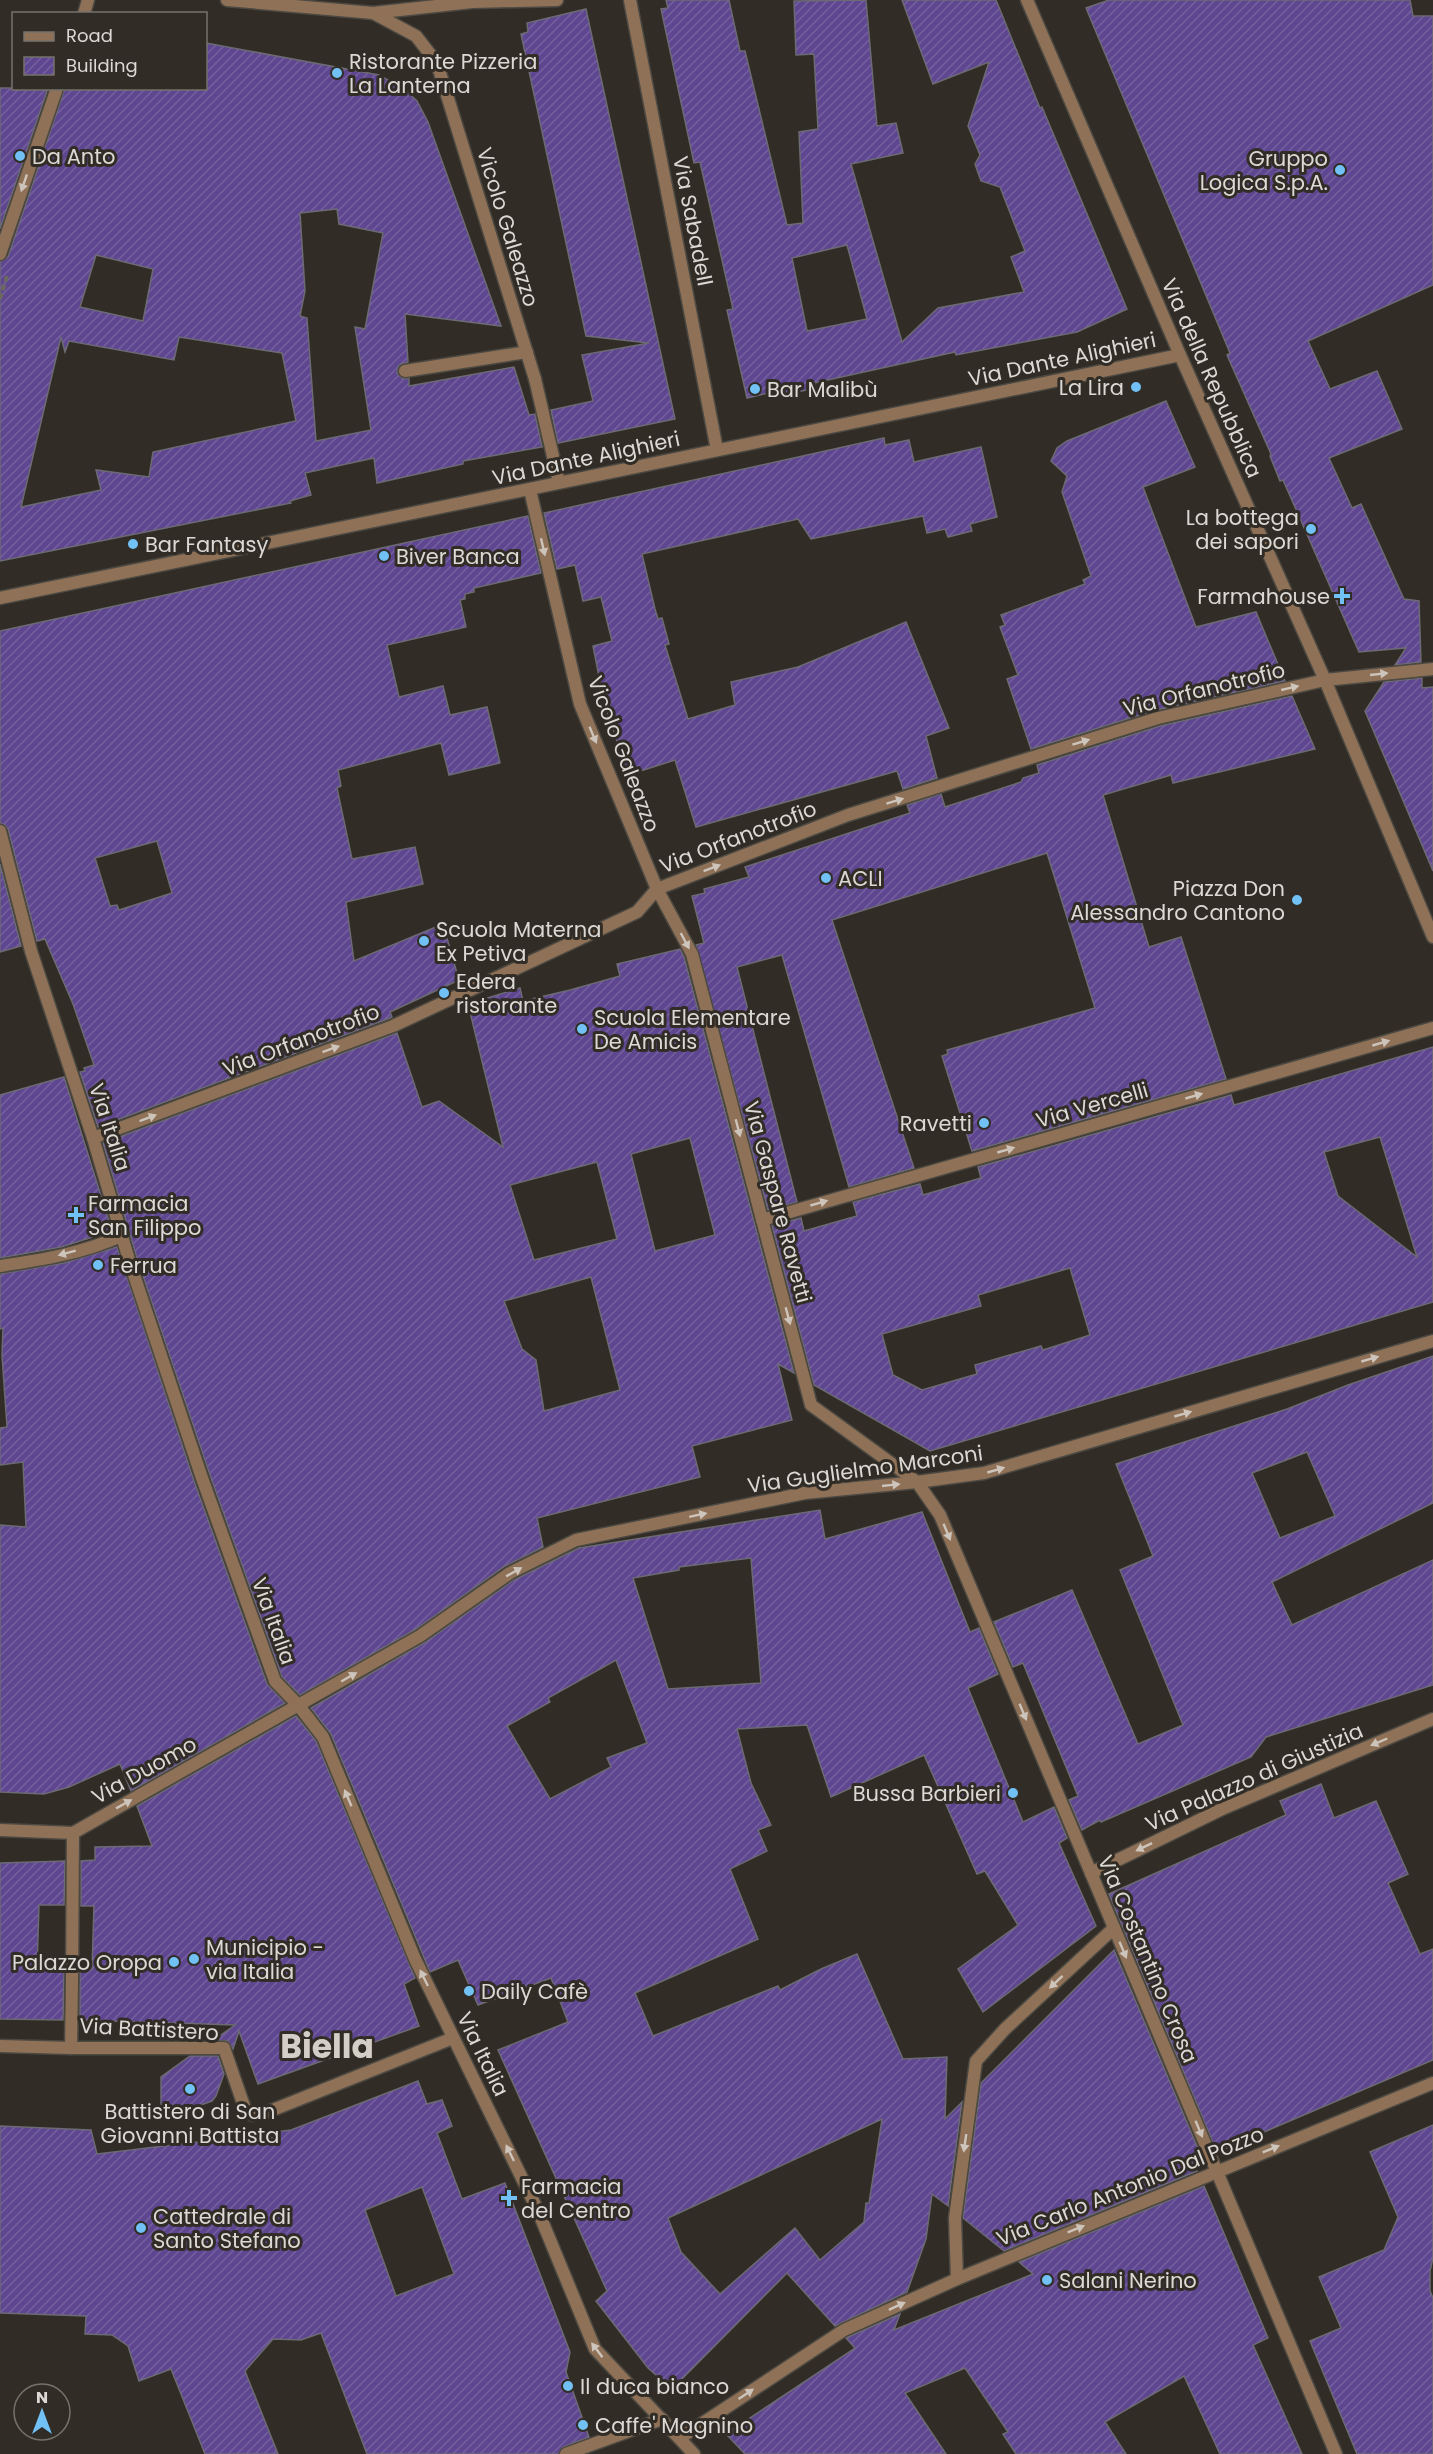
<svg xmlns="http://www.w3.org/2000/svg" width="1433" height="2454" font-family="Poppins,sans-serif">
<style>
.building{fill:url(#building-hatch);stroke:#6c6a73;stroke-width:1.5;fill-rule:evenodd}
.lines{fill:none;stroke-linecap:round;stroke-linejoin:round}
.service-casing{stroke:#4c4942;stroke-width:15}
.pedestrian-casing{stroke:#4c4942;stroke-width:15}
.minor-casing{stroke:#4c4942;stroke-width:15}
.tertiary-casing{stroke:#4c4942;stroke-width:15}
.path{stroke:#6b6861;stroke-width:4;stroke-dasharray:6 3;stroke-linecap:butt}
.service{stroke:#8f7157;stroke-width:12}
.pedestrian{stroke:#8f7157;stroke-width:12}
.minor{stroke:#8f7157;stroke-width:12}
.tertiary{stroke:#8f7157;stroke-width:12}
.oneway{fill:#cdc4bb}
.poi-dot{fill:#72c1f5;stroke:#312d26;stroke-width:2}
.labels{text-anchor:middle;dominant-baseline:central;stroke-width:6;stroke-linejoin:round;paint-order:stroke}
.poi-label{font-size:21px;fill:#dcd9d4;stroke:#312d26;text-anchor:start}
.street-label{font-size:21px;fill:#dcd9d4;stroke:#312d26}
.town-label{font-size:33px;font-weight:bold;fill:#d4cfc6;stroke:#312d26}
</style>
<defs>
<pattern id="building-hatch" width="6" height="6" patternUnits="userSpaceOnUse" patternTransform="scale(1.5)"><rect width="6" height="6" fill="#5f4690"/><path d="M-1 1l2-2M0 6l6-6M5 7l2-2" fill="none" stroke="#75609f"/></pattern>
</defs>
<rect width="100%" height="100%" fill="#312d26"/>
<g class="building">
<path d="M 666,0 L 729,0 L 740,51 L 745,51 L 787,225 L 803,223 L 799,132 L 818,129 L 814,54 L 796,55 L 794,1 L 866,0 L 877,126 L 896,123 L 903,153 L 851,164 L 902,342 L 938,308 L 1024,292 L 1011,257 L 1025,251 L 1000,187 L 981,181 L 975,164 L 980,155 L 968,126 L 989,62 L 933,84 L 902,0 L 996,0 L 1040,108 L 1042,107 L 1127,309 L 1077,332 L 956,355 L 955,352 L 814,383 L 816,388 L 769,398 L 768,393 L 747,398 L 727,310 L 733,309 L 700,162 L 694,163 L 661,9 L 668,8 ZM 847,245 L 867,319 L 807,331 L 792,258 Z"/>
<path d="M 1109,0 L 1410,0 L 1413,16 L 1433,16 L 1433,285 L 1308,341 L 1330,389 L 1377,371 L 1402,429 L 1329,458 L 1352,508 L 1361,504 L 1404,599 L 1419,601 L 1421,662 L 1395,665 L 1406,648 L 1359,652 L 1283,480 L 1280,481 L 1270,456 L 1271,454 L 1227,355 L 1230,353 L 1086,8 Z"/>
<path d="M 586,9 L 675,419 L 558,443 L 551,410 L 593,401 L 582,355 L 649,343 L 586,336 L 521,34 L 528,32 L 527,23 Z"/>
<path d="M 206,43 L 379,75 L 404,89 L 417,101 L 428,122 L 501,326 L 405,314 L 408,362 L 399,365 L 397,373 L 402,378 L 409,379 L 409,386 L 514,367 L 529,415 L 535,414 L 542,447 L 463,461 L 463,464 L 377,483 L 374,458 L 305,473 L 311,495 L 290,501 L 291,503 L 0,561 L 0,262 L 8,257 L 65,88 L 206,88 ZM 337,209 L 339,224 L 383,233 L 365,329 L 355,327 L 371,430 L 316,441 L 307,318 L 300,316 L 305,291 L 300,213 ZM 96,255 L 153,269 L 143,321 L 80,307 ZM 61,337 L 65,352 L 69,341 L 174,360 L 179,337 L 282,353 L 296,421 L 153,452 L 149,477 L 96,470 L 101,490 L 21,507 Z"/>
<path d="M 0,88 L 48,88 L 0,229 Z"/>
<path d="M 1166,401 L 1195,467 L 1143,487 L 1196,627 L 1256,612 L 1285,681 L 1156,710 L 1031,749 L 1007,679 L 1018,675 L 1000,627 L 1005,625 L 1001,615 L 1085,584 L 1083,580 L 1091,576 L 1062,492 L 1067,476 L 1051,461 L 1057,448 L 1067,441 Z"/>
<path d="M 884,438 L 885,445 L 909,440 L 914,462 L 981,447 L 997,517 L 970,524 L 972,531 L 948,537 L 945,529 L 927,533 L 923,516 L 811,539 L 798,519 L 642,554 L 655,609 L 658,619 L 662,618 L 669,644 L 665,645 L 688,719 L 735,705 L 731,682 L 798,667 L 906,622 L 949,728 L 926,736 L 937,778 L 903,789 L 897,771 L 696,827 L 675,760 L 628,775 L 604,702 L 593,646 L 612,641 L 601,597 L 583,601 L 575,565 L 557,569 L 544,513 Z"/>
<path d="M 528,516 L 541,573 L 474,588 L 474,592 L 465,594 L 465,599 L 460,600 L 466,627 L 387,645 L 399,697 L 443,686 L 450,715 L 487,707 L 500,763 L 449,775 L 441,743 L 338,770 L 341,786 L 337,788 L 352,859 L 415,847 L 423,884 L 346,902 L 354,961 L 443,924 L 459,980 L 390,1012 L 392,1017 L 390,1018 L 98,1127 L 80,1072 L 85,1071 L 84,1068 L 94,1065 L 73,1004 L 45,939 L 37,941 L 8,829 L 5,825 L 0,823 L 0,631 ZM 157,841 L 172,893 L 119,910 L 117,905 L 110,906 L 95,858 Z"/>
<path d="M 1422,678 L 1422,688 L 1433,687 L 1433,871 L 1365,711 L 1384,682 Z"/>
<path d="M 1292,696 L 1315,749 L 1173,783 L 1171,775 L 1103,795 L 1149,947 L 1181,937 L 1226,1079 L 972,1151 L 942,1056 L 948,1054 L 947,1050 L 1095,1008 L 1047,853 L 832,920 L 914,1168 L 849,1187 L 782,955 L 737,967 L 797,1202 L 768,1210 L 696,945 L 704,943 L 692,896 L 705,893 L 704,889 L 749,877 L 745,867 L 910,813 L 907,805 L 941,794 L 945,807 L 1021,782 L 1023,778 L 1039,773 L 1037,765 L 1160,726 Z"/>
<path d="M 0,864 L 21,946 L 0,952 Z"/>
<path d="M 680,949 L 684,957 L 794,1373 L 778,1364 L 792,1420 L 692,1446 L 700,1477 L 537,1518 L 543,1547 L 505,1566 L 416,1629 L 300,1695 L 282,1677 L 210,1475 L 137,1258 L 103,1143 L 397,1033 L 422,1107 L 439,1101 L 503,1147 L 468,1004 L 520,988 L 523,1001 L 570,990 L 620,976 L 617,964 ZM 690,1138 L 715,1235 L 655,1251 L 631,1154 ZM 597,1162 L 617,1239 L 534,1260 L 510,1185 ZM 591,1277 L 620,1390 L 544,1411 L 536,1360 L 522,1349 L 504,1301 Z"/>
<path d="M 1433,1047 L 1433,1302 L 930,1451 L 814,1385 L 772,1226 L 801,1218 L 804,1231 L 857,1216 L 853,1202 L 920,1184 L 923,1195 L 981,1178 L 978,1167 L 1231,1095 L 1234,1105 ZM 1380,1137 L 1417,1257 L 1338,1196 L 1324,1152 ZM 1070,1268 L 1090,1335 L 1043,1350 L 1041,1346 L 975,1365 L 977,1374 L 922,1390 L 893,1375 L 882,1334 L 981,1306 L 978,1295 Z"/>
<path d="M 64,1077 L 112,1231 L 61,1247 L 0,1258 L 0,1095 Z"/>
<path d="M 117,1247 L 194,1481 L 267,1684 L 285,1703 L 131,1791 L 120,1764 L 69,1787 L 44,1794 L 0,1792 L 0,1525 L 26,1527 L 23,1462 L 0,1465 L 0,1428 L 7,1427 L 2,1355 L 3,1328 L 0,1329 L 0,1274 L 64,1263 Z"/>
<path d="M 1433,1356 L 1433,1503 L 1272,1582 L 1292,1625 L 1433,1560 L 1433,1685 L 1266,1737 L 1251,1757 L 1101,1822 L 1100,1820 L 1082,1830 L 1069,1800 L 1078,1796 L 1023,1663 L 1013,1667 L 994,1622 L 1072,1590 L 1138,1744 L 1183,1725 L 1120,1570 L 1153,1556 L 1116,1464 L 1287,1409 L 1348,1385 ZM 1307,1452 L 1335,1516 L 1280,1538 L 1252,1473 Z"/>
<path d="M 820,1510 L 825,1539 L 922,1512 L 970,1632 L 979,1628 L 998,1674 L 968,1688 L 1023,1822 L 1054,1807 L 1067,1838 L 1059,1843 L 1096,1926 L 983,2012 L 958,1969 L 1018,1925 L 985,1871 L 977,1874 L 924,1755 L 831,1797 L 807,1725 L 737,1729 L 751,1783 L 771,1825 L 758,1830 L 767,1851 L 730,1869 L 758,1939 L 635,1993 L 653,2036 L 778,1986 L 780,1990 L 821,1969 L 857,1954 L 903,2059 L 947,2057 L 945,2119 L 962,2102 L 948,2206 L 932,2194 L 926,2239 L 907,2292 L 835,2326 L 787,2273 L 672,2389 L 648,2368 L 596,2301 L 607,2291 L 498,2050 L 568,2022 L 551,1978 L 478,2005 L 458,1960 L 430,1972 L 331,1734 L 311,1708 L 424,1643 L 514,1580 L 579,1548 ZM 751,1558 L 761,1683 L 668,1689 L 633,1578 L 679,1570 L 679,1567 ZM 616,1660 L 647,1743 L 607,1758 L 611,1767 L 550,1799 L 507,1726 L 550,1702 L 548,1698 ZM 882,2119 L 869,2203 L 866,2203 L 864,2222 L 820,2260 L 795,2228 L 720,2294 L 681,2252 L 668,2218 Z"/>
<path d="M 296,1716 L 316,1741 L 415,1978 L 404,1984 L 419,2026 L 258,2084 L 239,2031 L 233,2049 L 228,2041 L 214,2040 L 235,2025 L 80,2020 L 80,1969 L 92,1969 L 94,1906 L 81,1906 L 81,1861 L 95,1860 L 95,1847 L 152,1846 L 137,1806 Z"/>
<path d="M 1321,1784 L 1334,1818 L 1376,1801 L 1408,1874 L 1388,1883 L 1420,1954 L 1433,1949 L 1433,2060 L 1217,2152 L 1109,1894 L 1286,1815 L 1280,1801 Z"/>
<path d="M 65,1861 L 64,1905 L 39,1905 L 37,1969 L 64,1969 L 63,2020 L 0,2019 L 0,1863 Z"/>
<path d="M 1114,1950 L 1202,2158 L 1193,2162 L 1197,2171 L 1004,2251 L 963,2218 L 981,2083 Z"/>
<path d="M 190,2056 L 218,2056 L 224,2074 L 216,2096 L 212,2101 L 161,2119 L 161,2077 Z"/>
<path d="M 418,2081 L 427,2104 L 442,2100 L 452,2126 L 437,2133 L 462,2199 L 505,2183 L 570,2352 L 566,2372 L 589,2437 L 563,2447 L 558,2454 L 367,2454 L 321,2333 L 301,2340 L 273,2339 L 245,2371 L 278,2454 L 205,2454 L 171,2369 L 139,2381 L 128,2346 L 112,2335 L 85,2334 L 86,2316 L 0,2313 L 0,2126 L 91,2130 L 97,2154 L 239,2137 L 277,2138 L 275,2132 L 291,2130 ZM 422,2187 L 454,2274 L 396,2296 L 365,2210 Z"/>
<path d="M 1433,2125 L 1433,2258 L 1430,2271 L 1430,2291 L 1433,2298 L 1433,2454 L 1357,2454 L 1310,2341 L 1341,2328 L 1319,2277 L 1384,2250 L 1398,2217 L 1370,2152 Z"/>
<path d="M 1204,2186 L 1268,2338 L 1253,2345 L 1302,2454 L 1220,2454 L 1184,2376 L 1105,2422 L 1126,2454 L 1016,2454 L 1003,2434 L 1008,2432 L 965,2368 L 905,2393 L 946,2454 L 745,2454 L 726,2434 L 855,2348 L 846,2338 L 848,2337 L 900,2314 L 894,2330 L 1033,2274 L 1019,2262 Z"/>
</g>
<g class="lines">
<g class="service-casing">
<path id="service" d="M 405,371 L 527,352"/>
</g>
<g class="pedestrian-casing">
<g id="pedestrian">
<path d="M 535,379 L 559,482"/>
<path d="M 72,1980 L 71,2048 L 224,2048 L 245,2109 L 253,2115 L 270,2111 L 453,2038"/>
<path d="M 0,2046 L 71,2048"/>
</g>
</g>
<g class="minor-casing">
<g id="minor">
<path d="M 227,0 L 373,13 L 472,2 L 557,0"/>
<path d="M 630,0 L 717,450"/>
<path d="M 373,13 L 416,36 L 437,63 L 535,379"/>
<path d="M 84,14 L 88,0"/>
<path d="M 0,254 L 57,88"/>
<path d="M 530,490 L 580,704 L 657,889 L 692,954 L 811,1405 L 917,1482 L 940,1515 L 1336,2454"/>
<path d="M 0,598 L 1180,355"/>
<path d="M 0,831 L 31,951 L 93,1138 L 129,1260 L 202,1478 L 275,1681 L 299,1706 L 323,1737 L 415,1959 L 538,2211 L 595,2349 L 694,2454"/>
<path d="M 93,1138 L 393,1026 L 637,912 L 657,889 L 848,815 L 1158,718 L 1325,680 L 1433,669"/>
<path d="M 762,1220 L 1433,1028"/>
<path d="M 0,1266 C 41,1260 85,1253 123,1235"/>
<path d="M 0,1830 L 73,1833 L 420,1636 L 510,1573 L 576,1540 L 805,1493 L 917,1482 L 984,1473 L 1433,1341"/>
<path d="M 1091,1873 L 1222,1809 L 1433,1719"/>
<path d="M 72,1980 L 73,1833"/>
<path d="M 957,2279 L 955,2218 L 976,2061 L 1005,2029 L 1114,1928"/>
<path d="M 680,2438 L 844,2330 L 957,2279 L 1433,2083"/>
<path d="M 566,2454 L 662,2419"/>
</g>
</g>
<g class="tertiary-casing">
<path id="tertiary" d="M 1027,0 L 1180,355 L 1325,680 L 1433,937"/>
</g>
<path class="path" d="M 0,299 L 7,276"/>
<use href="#service" class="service"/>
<use href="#pedestrian" class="pedestrian"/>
<use href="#minor" class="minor"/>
<use href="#tertiary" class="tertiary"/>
</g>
<defs><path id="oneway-solid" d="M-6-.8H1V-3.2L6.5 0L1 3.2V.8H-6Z" transform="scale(1.5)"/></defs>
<g class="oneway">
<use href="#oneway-solid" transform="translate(24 183) rotate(109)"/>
<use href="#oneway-solid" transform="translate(543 547) rotate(77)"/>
<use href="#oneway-solid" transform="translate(1379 674) rotate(-6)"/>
<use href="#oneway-solid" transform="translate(1290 688) rotate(-13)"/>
<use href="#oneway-solid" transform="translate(593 735) rotate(67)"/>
<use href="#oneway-solid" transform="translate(1081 742) rotate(-17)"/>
<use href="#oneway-solid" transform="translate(895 801) rotate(-17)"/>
<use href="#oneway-solid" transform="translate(712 868) rotate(-21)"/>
<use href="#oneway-solid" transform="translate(685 941) rotate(62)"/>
<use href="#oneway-solid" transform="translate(1381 1043) rotate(-16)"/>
<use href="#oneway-solid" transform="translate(331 1049) rotate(-20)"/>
<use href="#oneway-solid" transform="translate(1194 1096) rotate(-16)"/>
<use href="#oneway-solid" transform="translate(148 1118) rotate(-21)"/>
<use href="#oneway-solid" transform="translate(738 1128) rotate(75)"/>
<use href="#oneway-solid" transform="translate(1006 1150) rotate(-16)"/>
<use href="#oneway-solid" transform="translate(819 1203) rotate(-16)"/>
<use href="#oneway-solid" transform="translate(67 1253) rotate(165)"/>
<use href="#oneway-solid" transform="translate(788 1316) rotate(75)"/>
<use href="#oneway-solid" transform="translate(1370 1359) rotate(-16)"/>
<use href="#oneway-solid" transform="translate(1183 1414) rotate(-16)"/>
<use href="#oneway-solid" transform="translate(996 1470) rotate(-16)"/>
<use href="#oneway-solid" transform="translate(891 1485) rotate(-6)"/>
<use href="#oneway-solid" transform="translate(698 1515) rotate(-12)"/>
<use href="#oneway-solid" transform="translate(947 1532) rotate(67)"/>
<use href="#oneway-solid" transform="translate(514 1572) rotate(-29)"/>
<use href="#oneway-solid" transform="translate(349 1677) rotate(-30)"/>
<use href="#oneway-solid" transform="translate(1023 1712) rotate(67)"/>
<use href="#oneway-solid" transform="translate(1379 1742) rotate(157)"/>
<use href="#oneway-solid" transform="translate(348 1798) rotate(-113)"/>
<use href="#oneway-solid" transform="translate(124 1804) rotate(-29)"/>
<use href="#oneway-solid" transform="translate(1144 1847) rotate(154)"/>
<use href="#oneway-solid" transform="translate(1123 1950) rotate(67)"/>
<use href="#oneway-solid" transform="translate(424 1978) rotate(-116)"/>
<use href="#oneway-solid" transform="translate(1056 1982) rotate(137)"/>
<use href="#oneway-solid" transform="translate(1199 2129) rotate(67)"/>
<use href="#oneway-solid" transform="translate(965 2143) rotate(98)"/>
<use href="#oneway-solid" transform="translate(1271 2149) rotate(-22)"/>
<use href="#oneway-solid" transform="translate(510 2153) rotate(-116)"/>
<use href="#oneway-solid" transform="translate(1076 2229) rotate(-22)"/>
<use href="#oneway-solid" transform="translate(897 2306) rotate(-25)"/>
<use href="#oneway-solid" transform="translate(597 2350) rotate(-127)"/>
<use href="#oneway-solid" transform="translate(746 2394) rotate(-34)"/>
</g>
<g class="poi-dot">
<circle cx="337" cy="73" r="6"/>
<circle cx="20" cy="156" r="6"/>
<circle cx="1340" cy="170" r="6"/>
<circle cx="1136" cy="387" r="6"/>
<circle cx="755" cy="389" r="6"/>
<circle cx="1311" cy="529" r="6"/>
<circle cx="133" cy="544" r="6"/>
<circle cx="384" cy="556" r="6"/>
<path d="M1339 587h6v6h6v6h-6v6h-6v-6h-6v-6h6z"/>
<circle cx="826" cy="878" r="6"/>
<circle cx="1297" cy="900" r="6"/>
<circle cx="424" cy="941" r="6"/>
<circle cx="444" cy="993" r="6"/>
<circle cx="582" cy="1029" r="6"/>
<circle cx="984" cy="1123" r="6"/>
<path d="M73 1206h6v6h6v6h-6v6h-6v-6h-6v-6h6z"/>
<circle cx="98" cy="1265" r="6"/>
<circle cx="1013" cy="1793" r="6"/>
<circle cx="194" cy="1959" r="6"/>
<circle cx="174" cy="1962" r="6"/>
<circle cx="469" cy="1991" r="6"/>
<circle cx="190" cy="2089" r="6"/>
<path d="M506 2189h6v6h6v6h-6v6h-6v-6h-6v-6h6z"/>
<circle cx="141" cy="2228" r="6"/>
<circle cx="1047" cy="2280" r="6"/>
<circle cx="568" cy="2386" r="6"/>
<circle cx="583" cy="2425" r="6"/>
</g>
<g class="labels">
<g class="poi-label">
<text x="349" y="61">Ristorante Pizzeria<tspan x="349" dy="24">La Lanterna</tspan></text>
<text x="32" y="156">Da Anto</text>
<text x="1328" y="158" text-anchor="end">Gruppo<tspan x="1328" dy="24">Logica S.p.A.</tspan></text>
<text x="1124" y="387" text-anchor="end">La Lira</text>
<text x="767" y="389">Bar Malibù</text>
<text x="1299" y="517" text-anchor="end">La bottega<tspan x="1299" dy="24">dei sapori</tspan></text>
<text x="145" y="544">Bar Fantasy</text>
<text x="396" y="556">Biver Banca</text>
<text x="1330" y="596" text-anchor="end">Farmahouse</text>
<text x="838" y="878">ACLI</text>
<text x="1285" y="888" text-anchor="end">Piazza Don<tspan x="1285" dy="24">Alessandro Cantono</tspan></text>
<text x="436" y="929">Scuola Materna<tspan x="436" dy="24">Ex Petiva</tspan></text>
<text x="456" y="981">Edera<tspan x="456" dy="24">ristorante</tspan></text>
<text x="594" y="1017">Scuola Elementare<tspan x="594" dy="24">De Amicis</tspan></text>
<text x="972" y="1123" text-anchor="end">Ravetti</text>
<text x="88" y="1203">Farmacia<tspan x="88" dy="24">San Filippo</tspan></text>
<text x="110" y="1265">Ferrua</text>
<text x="1001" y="1793" text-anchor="end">Bussa Barbieri</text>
<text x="206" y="1947">Municipio -<tspan x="206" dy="24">via Italia</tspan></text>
<text x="162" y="1962" text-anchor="end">Palazzo Oropa</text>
<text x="481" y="1991">Daily Cafè</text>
<text x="190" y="2111" text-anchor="middle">Battistero di San<tspan x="190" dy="24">Giovanni Battista</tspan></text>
<text x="521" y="2186">Farmacia<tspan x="521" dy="24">del Centro</tspan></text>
<text x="153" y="2216">Cattedrale di<tspan x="153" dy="24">Santo Stefano</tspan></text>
<text x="1059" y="2280">Salani Nerino</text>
<text x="580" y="2386">Il duca bianco</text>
<text x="595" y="2425">Caffe' Magnino</text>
</g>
<g class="street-label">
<text transform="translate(693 221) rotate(79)">Via Sabadell</text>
<text transform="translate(508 227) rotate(73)">Vicolo Galeazzo</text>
<text transform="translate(1062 359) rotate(-12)">Via Dante Alighieri</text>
<text transform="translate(1212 378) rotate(66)">Via della Repubblica</text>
<text transform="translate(586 458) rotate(-12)">Via Dante Alighieri</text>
<text transform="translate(1204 689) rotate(-14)">Via Orfanotrofio</text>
<text transform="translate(624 754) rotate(69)">Vicolo Galeazzo</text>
<text transform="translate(738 837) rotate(-21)">Via Orfanotrofio</text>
<text transform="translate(301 1040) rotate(-21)">Via Orfanotrofio</text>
<text transform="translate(1092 1105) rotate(-16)">Via Vercelli</text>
<text transform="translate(110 1127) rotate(72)">Via Italia</text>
<text transform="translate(778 1202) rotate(75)">Via Gaspare Ravetti</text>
<text transform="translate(865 1469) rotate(-8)">Via Guglielmo Marconi</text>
<text transform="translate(274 1621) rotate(70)">Via Italia</text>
<text transform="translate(144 1770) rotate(-29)">Via Duomo</text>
<text transform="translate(1254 1777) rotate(-24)">Via Palazzo di Giustizia</text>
<text transform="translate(1148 1959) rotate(67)">Via Costantino Crosa</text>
<text transform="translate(149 2029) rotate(3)">Via Battistero</text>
<text transform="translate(483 2054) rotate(64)">Via Italia</text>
<text transform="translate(1130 2186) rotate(-22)">Via Carlo Antonio Dal Pozzo</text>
</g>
<g class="town-label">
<text x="327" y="2046">Biella</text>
</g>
</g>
<rect x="12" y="12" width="195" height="78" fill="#312d26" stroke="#75726c" stroke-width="1.5"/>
<rect x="24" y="32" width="30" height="9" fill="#8f7157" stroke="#75726c" stroke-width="1.5"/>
<text x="66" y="42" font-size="18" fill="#dcd9d4">Road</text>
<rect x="24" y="57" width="30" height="18" fill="url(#building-hatch)" stroke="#75726c" stroke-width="1.5"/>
<text x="66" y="72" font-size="18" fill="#dcd9d4">Building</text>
<g transform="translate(42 2412)"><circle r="28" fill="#312d26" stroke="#75726c" stroke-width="1.5"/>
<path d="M0-4.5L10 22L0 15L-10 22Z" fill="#72c1f5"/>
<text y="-9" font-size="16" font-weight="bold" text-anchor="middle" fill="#dcd9d4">N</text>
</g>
</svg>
